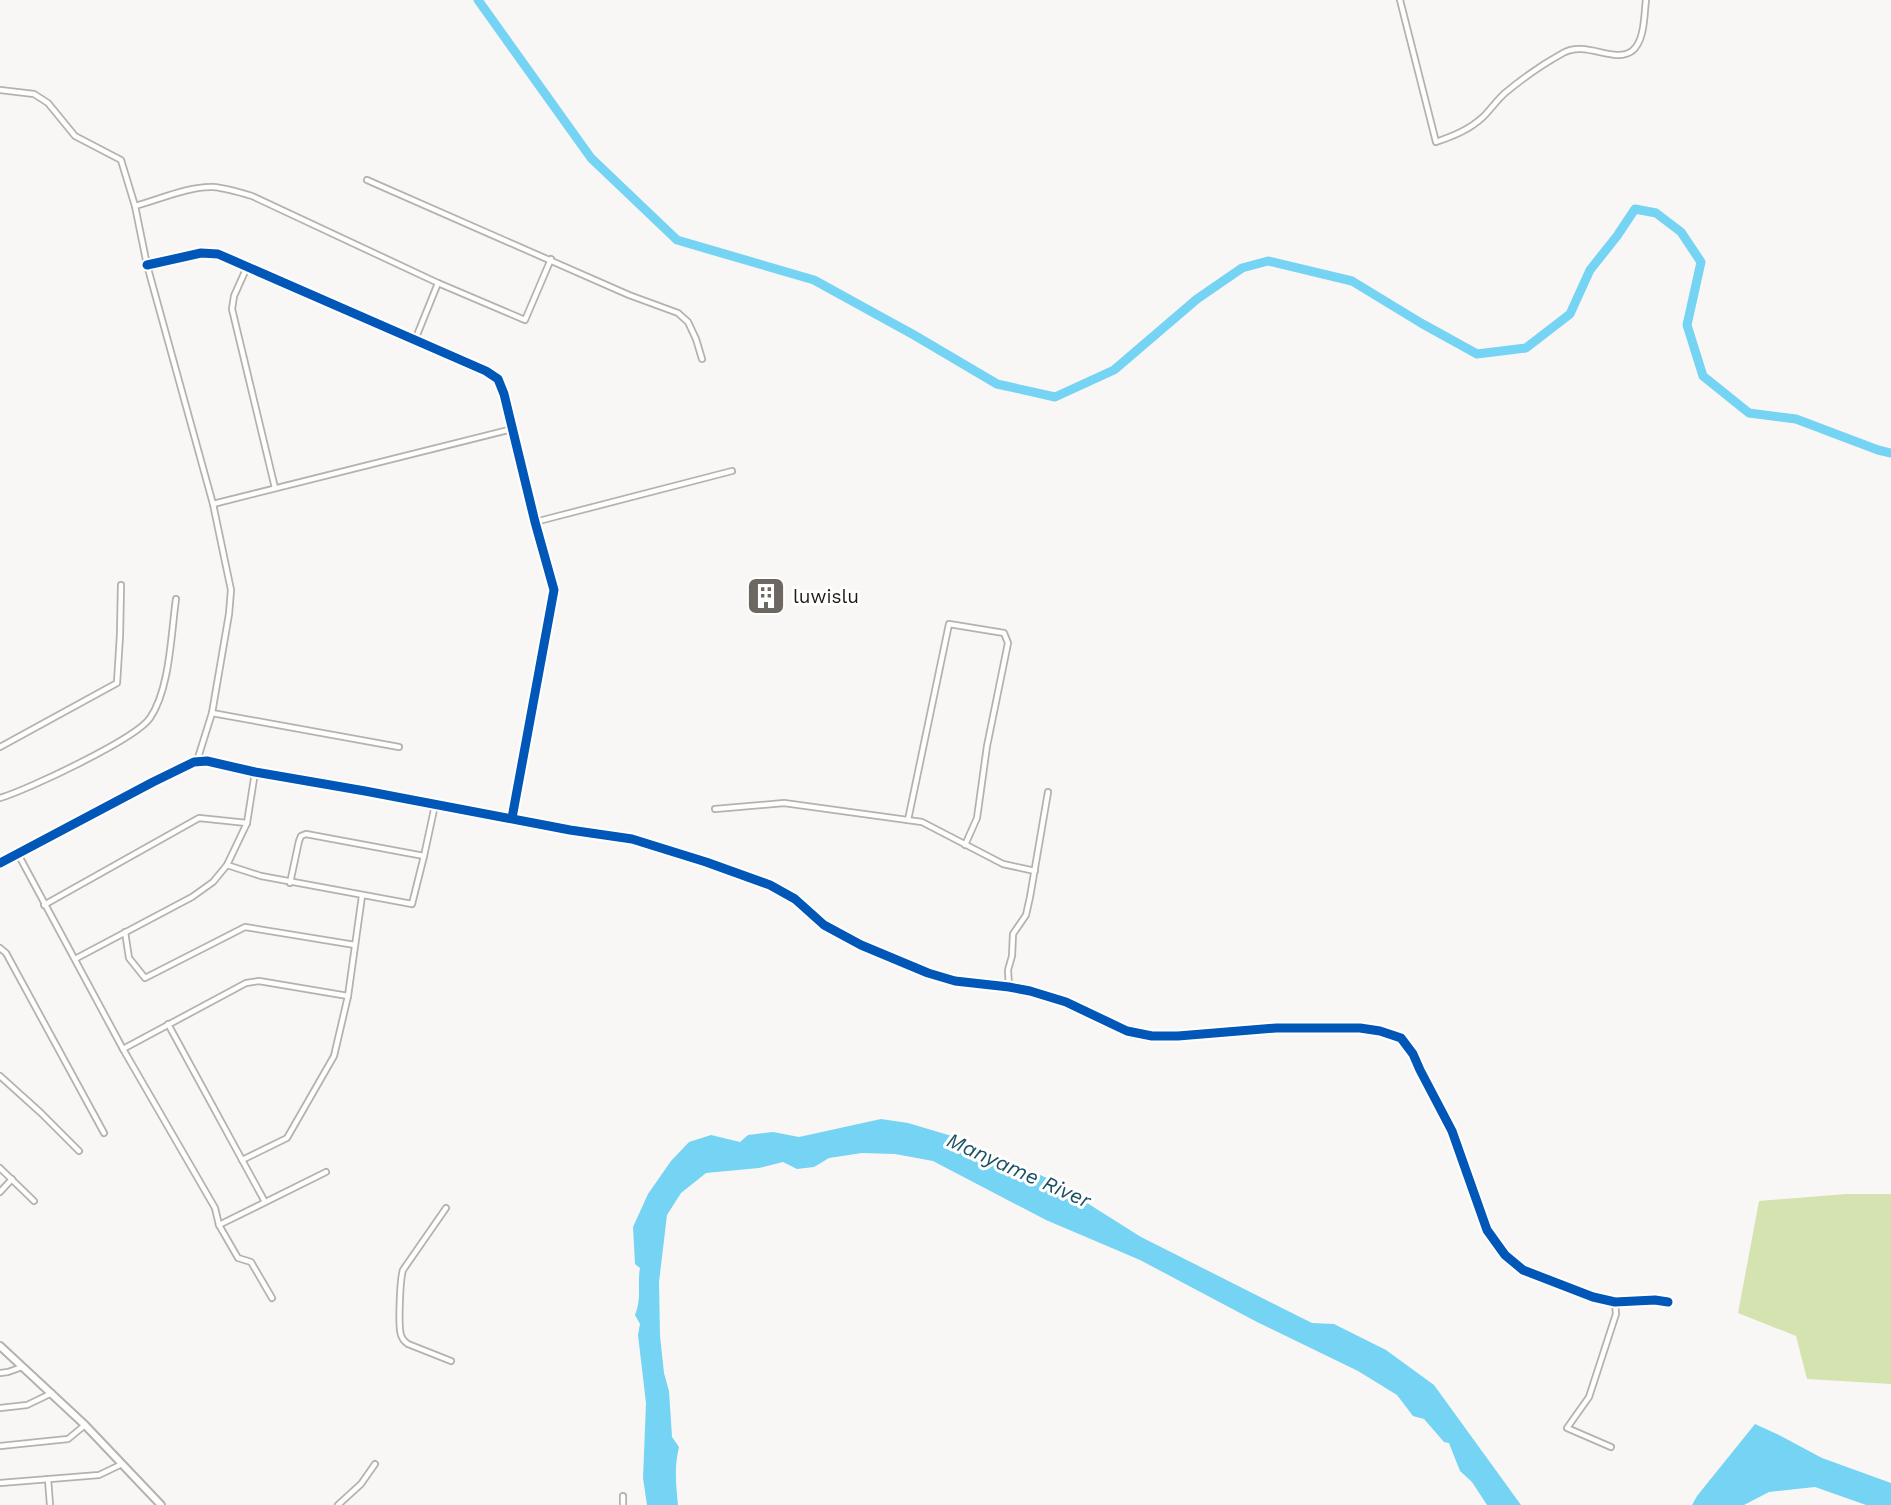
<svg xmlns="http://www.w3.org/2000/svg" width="1891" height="1505" font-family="'Work Sans',sans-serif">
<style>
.green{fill:#d4e3af}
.water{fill:#75d3f3}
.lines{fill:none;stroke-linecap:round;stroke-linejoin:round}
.river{stroke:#75d3f3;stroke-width:9}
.street-casing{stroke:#b7b1ae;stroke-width:8}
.secondary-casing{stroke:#b7b1ae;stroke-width:10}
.street{stroke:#fefefe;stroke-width:4.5}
.secondary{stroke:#fefefe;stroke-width:6}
.cycleway-casing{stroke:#fff;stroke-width:13}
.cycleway{stroke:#0057b8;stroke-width:9}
.labels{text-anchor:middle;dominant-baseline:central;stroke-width:6;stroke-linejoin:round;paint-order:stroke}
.poi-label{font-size:19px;fill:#221913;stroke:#fff;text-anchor:start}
.water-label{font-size:21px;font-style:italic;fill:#1b5164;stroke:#fff}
</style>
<rect width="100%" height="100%" fill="#f9f7f5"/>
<path class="green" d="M 1846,1194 L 1891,1194 L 1891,1384 L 1807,1379 L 1796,1336 L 1738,1313 L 1759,1201 Z"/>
<g class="water">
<path d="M 881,1119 L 908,1123 L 955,1137 L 1049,1179 L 1141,1237 L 1312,1323 L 1334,1324 L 1386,1350 L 1434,1385 L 1521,1505 L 1487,1505 L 1472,1482 L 1460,1471 L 1449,1443 L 1444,1442 L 1424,1419 L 1413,1416 L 1397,1395 L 1358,1371 L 1257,1322 L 1140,1260 L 1046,1220 L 933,1161 L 895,1154 L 862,1153 L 829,1158 L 814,1167 L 797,1169 L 783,1162 L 759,1168 L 706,1173 L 681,1193 L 667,1215 L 659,1282 L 660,1336 L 664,1373 L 669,1391 L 672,1437 L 679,1447 C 674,1467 676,1485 678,1505 L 647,1505 L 643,1478 L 646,1403 L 638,1335 L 640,1324 L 635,1315 C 642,1297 637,1286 640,1268 L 635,1264 L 633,1227 L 648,1194 L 671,1161 L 689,1142 L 711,1135 L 740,1142 L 748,1135 L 773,1132 L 799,1137 Z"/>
<path d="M 1755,1424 L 1779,1435 L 1822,1458 L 1891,1483 L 1891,1505 L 1866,1505 L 1815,1487 L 1769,1492 L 1744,1505 L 1692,1505 L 1697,1496 Z"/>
</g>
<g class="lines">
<path class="river" d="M 478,0 L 591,158 L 677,240 L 814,280 L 914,335 L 997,384 L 1055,397 L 1114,370 L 1197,299 L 1242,268 L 1268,261 L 1352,281 L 1421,323 L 1477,354 L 1526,348 L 1570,314 L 1590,270 L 1617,236 L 1635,209 L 1656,213 L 1681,232 L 1701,262 L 1687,325 L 1703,376 L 1749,413 L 1796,419 L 1878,450 L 1891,453"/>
<g class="street-casing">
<g id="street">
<path d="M 1400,0 L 1436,142 C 1453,136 1469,130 1483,117 C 1491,109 1497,100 1505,93 C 1523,78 1543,64 1563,53 C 1586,40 1614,64 1632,51 C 1645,41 1644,15 1646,0"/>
<path d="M 0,90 L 34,94 L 48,103 L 75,136 L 121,160 L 135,206 L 147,265 L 213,504 L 231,590 L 229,614 L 212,713 L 197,761"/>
<path d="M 367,180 L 629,295 L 678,313 L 688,322 L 696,339 L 702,359"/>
<path d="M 135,206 C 158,200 189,186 213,187 C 226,188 239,192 252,196 L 438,283 L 525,320 L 551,259"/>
<path d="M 147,265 L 201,253 L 218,254 L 486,371 L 498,379 L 504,394 L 535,522 L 554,590 L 512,818"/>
<path d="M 247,267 L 234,296 L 232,309 L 275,488"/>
<path d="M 415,340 L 438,283"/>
<path d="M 213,504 L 512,429"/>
<path d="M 535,522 L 732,471"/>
<path d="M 212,713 L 399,747"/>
<path d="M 0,747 L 117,683 L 120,635 L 121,585"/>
<path d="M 0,798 C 27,790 136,739 150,718 C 170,689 171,634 176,599"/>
<path d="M 715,809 L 784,803 L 922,822 L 1003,864 L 1035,871"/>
<path d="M 908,820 L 949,624 L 1004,633 L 1008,643 L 987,746 L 977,818 L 965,845"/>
<path d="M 18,854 L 123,1049 L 215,1208 L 219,1225 L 238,1258 L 251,1262 L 272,1298"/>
<path d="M 0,863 L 153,782 L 194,762 L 207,761 L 255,772 L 365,791 L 570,830 L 632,839 L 706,862 L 770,885 L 795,899 L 824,925 L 861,945 L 928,973 L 955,981 L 1009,987 L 1030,991 L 1066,1002 L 1127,1031 L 1152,1036 L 1178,1036 L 1276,1028 L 1360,1028 L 1380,1031 L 1401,1038 L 1413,1054 L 1420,1070 L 1452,1131 L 1487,1230 L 1505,1255 L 1523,1270 L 1593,1297 L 1615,1302 L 1655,1300 L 1668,1302"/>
<path d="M 227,865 L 261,876 L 412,904 L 424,856 L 435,805"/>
<path d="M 290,883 L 299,841 L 301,836 L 306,834 L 424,856"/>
<path d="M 44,905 L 199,818 L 247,823"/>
<path d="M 125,932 L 129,958 L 145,978 L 245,927 L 355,945"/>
<path d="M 0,948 L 6,953 L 104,1133"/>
<path d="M 75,959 L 192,897 L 213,882 L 227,865 L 247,823 L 255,772"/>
<path d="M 1009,987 L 1008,970 L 1012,956 L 1013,934 L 1026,915 L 1030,897 L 1048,792"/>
<path d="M 168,1024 L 265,1202"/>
<path d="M 123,1049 L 246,983 L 259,981 L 348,996"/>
<path d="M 0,1076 L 41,1113 L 79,1151"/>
<path d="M 242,1160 L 287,1138 L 334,1056 L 348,996 L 362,896"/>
<path d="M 0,1168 L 34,1201"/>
<path d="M 0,1192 L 12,1179"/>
<path d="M 446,1208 L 403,1270 C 400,1279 398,1326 401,1335 C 403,1340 404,1341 408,1344 L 451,1361"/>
<path d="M 219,1225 L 326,1172"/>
<path d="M 0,1373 L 8,1372 L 22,1367"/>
<path d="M 0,1408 L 27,1405 L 52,1393"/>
<path d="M 0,1446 L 68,1439 L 85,1425"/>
<path d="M 1611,1447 L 1567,1428 L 1589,1397 L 1616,1314 L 1615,1302"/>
<path d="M 48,1479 L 50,1505"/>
<path d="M 0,1483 L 99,1475 L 122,1464"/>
<path d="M 623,1496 L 623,1505"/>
<path d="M 338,1505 L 361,1484 L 375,1464"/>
</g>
</g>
<g class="secondary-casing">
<path id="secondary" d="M 0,1346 L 85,1425 L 161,1505"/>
</g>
<use href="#street" class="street"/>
<use href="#secondary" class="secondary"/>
<g class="cycleway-casing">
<g id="cycleway">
<path d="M 147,265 L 201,253 L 218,254 L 486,371 L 498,379 L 504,394 L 535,522 L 554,590 L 512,818"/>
<path d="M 0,863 L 153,782 L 194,762 L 207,761 L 255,772 L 365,791 L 570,830 L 632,839 L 706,862 L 770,885 L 795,899 L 824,925 L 861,945 L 928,973 L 955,981 L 1009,987 L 1030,991 L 1066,1002 L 1127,1031 L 1152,1036 L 1178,1036 L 1276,1028 L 1360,1028 L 1380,1031 L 1401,1038 L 1413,1054 L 1420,1070 L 1452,1131 L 1487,1230 L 1505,1255 L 1523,1270 L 1593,1297 L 1615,1302 L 1655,1300 L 1668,1302"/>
</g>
</g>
<use href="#cycleway" class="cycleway"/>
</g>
<defs>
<g id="building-square" transform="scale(2.0125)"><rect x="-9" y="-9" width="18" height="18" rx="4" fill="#6d6762" stroke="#fff"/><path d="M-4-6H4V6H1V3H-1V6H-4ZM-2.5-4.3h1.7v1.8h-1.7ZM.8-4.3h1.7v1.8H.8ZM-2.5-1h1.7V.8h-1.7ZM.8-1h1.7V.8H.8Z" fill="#fff"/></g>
</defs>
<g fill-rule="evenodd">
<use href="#building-square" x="766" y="596"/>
</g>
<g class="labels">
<g class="poi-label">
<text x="793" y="596">luwislu</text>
</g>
<g class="water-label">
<text transform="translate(1019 1170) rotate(24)">Manyame River</text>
</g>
</g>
</svg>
